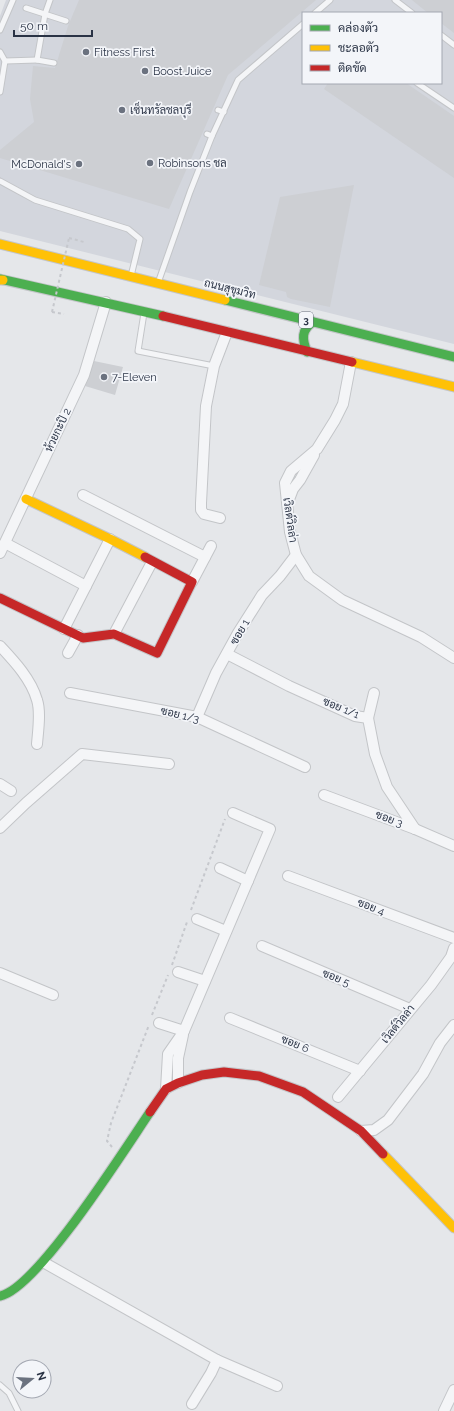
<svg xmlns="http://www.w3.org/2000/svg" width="454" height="1411" font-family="Raleway,Sarabun,sans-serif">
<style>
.built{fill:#d3d6dd;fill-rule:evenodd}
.building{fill:#cdcfd3}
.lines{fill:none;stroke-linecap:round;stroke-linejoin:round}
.lane-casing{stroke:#c3c5c8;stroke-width:7}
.street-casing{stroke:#c3c5c8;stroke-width:12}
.fast-casing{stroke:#c3c5c8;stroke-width:11}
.slow-casing{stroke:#c3c5c8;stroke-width:11}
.jam-casing{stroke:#c3c5c8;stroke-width:11}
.path{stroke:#c6c8cd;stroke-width:2;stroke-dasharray:3 3;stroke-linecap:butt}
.lane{stroke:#f4f5f7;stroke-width:5}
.street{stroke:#f4f5f7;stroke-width:10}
.fast{stroke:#4caf50;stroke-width:9}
.slow{stroke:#ffc107;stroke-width:9}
.jam{stroke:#c62828;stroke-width:9}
.path-bridge{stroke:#c6c8cd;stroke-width:2;stroke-dasharray:3 3;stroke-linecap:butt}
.poi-dot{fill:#6b727f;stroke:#f3f5f9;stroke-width:1.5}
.labels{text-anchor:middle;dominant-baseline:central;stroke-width:3.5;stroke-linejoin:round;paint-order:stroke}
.shield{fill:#f3f5f9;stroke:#666d7b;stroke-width:1}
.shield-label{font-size:10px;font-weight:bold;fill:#2a3345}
.poi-label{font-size:11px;fill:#2a3345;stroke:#f3f5f9;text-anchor:start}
.street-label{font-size:11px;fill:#2a3345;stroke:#f3f5f9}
</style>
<rect width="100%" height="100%" fill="#e5e7ea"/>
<path class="built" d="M 6,0 L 454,0 L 454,344 L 0,231 L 0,16 ZM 303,13 L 441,13 L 441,83 L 303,83 Z"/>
<g class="building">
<path d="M 79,0 L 316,0 L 228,75 L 169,209 L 0,158 L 0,150 L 34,122 L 30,99 L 33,66 L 55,68 L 68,26 Z"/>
<path d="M 412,0 L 454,0 L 454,33 L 441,23 L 441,13 L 428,13 Z"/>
<path d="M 328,83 L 406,83 L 454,116 L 454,178 L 324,89 Z"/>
<path d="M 354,185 L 330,307 L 291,299 L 287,297 L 286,292 L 259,285 L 280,197 Z"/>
<path d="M 94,361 L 123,367 L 115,395 L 85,386 Z"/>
</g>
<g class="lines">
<g class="lane-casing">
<g id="lane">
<path d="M 50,0 L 45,14 L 37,60 L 54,63"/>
<path d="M 395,0 L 412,13"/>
<path d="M 26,8 L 66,21"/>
<path d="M 315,13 L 330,0"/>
<path d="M 0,30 L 13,0"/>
<path d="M 441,35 L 454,45"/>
<path d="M 0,52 L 5,61 L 0,92"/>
<path d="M 5,61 L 37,60"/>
<path d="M 417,83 L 454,108"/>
<path d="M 218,110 L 224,112"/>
<path d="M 207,134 L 212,136"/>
<path d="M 0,181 L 35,200 L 128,229 L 140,239 L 131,276"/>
<path d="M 158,283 L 190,192 L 212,136 L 238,80 L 303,24"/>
<path d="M 144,313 L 138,351 L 214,366"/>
<path d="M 0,1385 L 9,1393 L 18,1411"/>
</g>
</g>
<g class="street-casing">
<g id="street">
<path d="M 351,362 L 343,404 L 335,420 L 317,449 L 291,471 L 285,483 L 290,532 L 296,555 L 309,576 L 342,600 L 421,637 L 454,658"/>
<path d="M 83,495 L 205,557"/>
<path d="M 288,502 L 293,489 L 300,480 L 314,455"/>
<path d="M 220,518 L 204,514 L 201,510 L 201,503 L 206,406 L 214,366 L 227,332"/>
<path d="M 5,543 L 86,586"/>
<path d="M 0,553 L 84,375 L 106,302"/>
<path d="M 192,582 L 211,546"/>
<path d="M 64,629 L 110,539"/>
<path d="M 114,634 L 152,562"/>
<path d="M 0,646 C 14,661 31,679 37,700 C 41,712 38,731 37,744"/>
<path d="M 68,653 L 78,635"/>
<path d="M 227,654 L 289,686 L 355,716 L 368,718 L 375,754 L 387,787 L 415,829"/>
<path d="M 70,693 L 197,717 L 305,767"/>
<path d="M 197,717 L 216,673 L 238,633 L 262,595 L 280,576 L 296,555"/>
<path d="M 368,718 L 374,693"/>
<path d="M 0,784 L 11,791"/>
<path d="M 324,795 L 415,829 L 454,846"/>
<path d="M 0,828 L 26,803 L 82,754 L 169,764"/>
<path d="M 220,868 L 248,881"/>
<path d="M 288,876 L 454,938"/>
<path d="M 197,919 L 226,931"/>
<path d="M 262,946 L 410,1009"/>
<path d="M 178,972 L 205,981"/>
<path d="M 0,973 L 53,995"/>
<path d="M 230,1018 L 360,1071"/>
<path d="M 159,1023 L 184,1031"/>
<path d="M 178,1083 L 178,1058 L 183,1035"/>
<path d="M 166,1089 L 168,1054 L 184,1031 L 270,829 L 233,813"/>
<path d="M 338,1097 L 431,985 L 451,957 L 454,948"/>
<path d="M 361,1131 L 374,1130 L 388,1120 L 423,1074 L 440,1043 L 454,1025"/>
<path d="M 43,1262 L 217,1360 L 211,1373 L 192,1404"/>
<path d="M 217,1360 L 277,1386"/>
<path d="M 444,1411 L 454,1390"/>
</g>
</g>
<g class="fast-casing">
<g id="fast">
<path d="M 0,279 L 163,316"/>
<path d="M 225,300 L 454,357"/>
<path d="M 307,352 C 302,339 301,330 313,322"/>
<path d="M 0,1296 C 37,1289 126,1147 150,1112"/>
</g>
</g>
<g class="slow-casing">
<g id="slow">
<path d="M 0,244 L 225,300"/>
<path d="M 0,280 L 3,280"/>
<path d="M 352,362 L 454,387"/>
<path d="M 26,499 L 110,539 L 145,557"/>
<path d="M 383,1154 L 454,1228"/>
</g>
</g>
<g class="jam-casing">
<g id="jam">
<path d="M 163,316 L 352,362"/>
<path d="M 0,598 L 83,638 L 114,634 L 157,653 L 192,582 L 145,557"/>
<path d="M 150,1112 L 166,1089 L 178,1083 L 202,1075 L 224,1072 L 259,1076 L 303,1092 L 361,1131 L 383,1154"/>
</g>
</g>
<g class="path">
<path d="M 69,238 L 84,242"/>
<path d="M 52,312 L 64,314"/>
<path d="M 191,910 L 225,819"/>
<path d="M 172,965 L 187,922"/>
<path d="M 152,1015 L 168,975"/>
<path d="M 112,1147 L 107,1141 L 111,1123 L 149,1025"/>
</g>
<use href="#lane" class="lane"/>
<use href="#street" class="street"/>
<use href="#fast" class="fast"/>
<use href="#slow" class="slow"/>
<use href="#jam" class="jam"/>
<path class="path-bridge" d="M 52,312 L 69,238"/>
</g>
<g class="poi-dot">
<circle cx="86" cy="52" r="4"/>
<circle cx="145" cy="71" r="4"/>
<circle cx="122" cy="110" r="4"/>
<circle cx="150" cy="163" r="4"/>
<circle cx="79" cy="164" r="4"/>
<circle cx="104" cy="377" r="4"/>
</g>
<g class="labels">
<rect class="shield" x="299" y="312" width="14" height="16" rx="3"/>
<g class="shield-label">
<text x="306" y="320">3</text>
</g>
<g class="poi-label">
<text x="94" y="52">Fitness First</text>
<text x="153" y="71">Boost Juice</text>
<text x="130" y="110">เซ็นทรัลชลบุรี</text>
<text x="158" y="163">Robinsons ชล</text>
<text x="71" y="164" text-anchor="end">McDonald's</text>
<text x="112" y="377">7-Eleven</text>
</g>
<g class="street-label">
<text transform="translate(230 289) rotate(14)">ถนนสุขุมวิท</text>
<text transform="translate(58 430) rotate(-65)">ห้วยกะปิ 2</text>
<text transform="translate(290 520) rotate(82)">เวิลด์วิลล่า</text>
<text transform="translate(240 632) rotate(-60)">ซอย 1</text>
<text transform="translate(341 708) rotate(22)">ซอย 1/1</text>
<text transform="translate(180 715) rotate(13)">ซอย 1/3</text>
<text transform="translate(389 819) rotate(21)">ซอย 3</text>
<text transform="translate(371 907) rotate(21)">ซอย 4</text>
<text transform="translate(336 978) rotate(23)">ซอย 5</text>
<text transform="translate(398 1024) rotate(-51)">เวิลด์วิลล่า</text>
<text transform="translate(295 1044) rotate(22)">ซอย 6</text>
</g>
</g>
<rect x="302" y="12" width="140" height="72" fill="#f3f5f9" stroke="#a3a7b1"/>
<rect x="310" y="25" width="20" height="6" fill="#4caf50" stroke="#a3a7b1"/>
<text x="338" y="32" font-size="12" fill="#2a3345">คล่องตัว</text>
<rect x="310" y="45" width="20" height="6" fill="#ffc107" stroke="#a3a7b1"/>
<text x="338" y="52" font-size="12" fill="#2a3345">ชะลอตัว</text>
<rect x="310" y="65" width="20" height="6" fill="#c62828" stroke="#a3a7b1"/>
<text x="338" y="72" font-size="12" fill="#2a3345">ติดขัด</text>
<g transform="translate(32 1379) rotate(72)"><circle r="19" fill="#f3f5f9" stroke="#a3a7b1"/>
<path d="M0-3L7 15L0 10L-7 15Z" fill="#6b727f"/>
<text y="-6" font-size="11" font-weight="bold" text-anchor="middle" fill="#2a3345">N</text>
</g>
<path d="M14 30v6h78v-6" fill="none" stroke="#2a3345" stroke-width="2"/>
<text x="20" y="30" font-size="12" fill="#2a3345" stroke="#f3f5f9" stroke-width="3" paint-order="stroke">50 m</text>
</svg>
